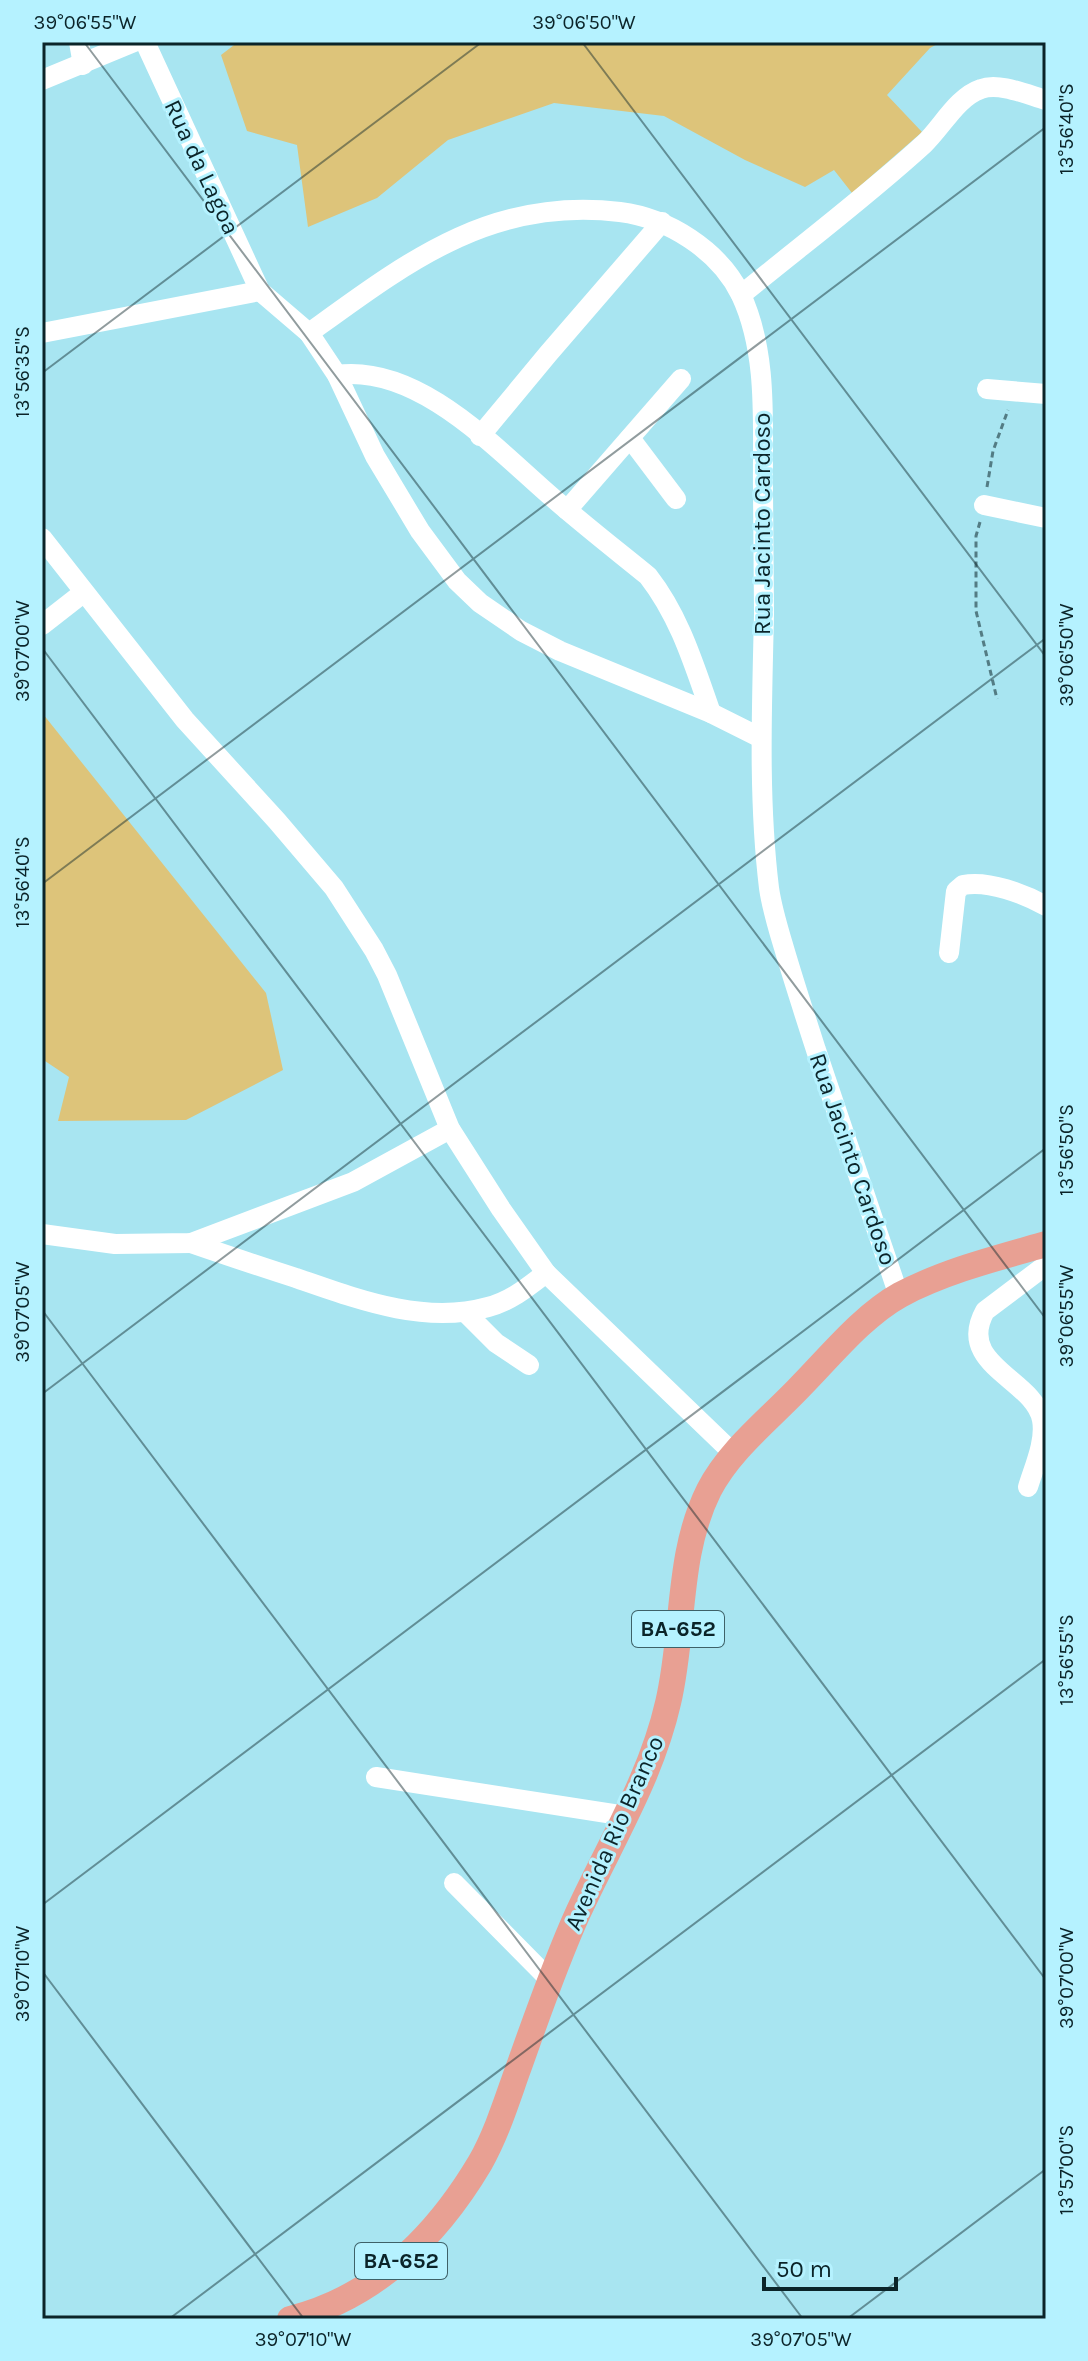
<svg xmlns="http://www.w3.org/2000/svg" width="1088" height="2361" font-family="Karla,sans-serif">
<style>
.green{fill:#ddc47a}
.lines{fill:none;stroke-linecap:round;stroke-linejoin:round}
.path{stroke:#537c84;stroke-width:3;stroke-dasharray:6 4;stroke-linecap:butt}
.minor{stroke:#fff;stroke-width:20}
.major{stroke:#e8a093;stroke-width:26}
.ticks{fill:none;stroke:#0b2429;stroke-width:2;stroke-opacity:0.45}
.labels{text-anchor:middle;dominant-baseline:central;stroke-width:6;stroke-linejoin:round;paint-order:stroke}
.shield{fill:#b5f2ff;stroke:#3e6269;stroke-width:2}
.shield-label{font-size:22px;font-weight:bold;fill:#0b2429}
.street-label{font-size:24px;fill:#0b2429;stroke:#b5f2ff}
.neatline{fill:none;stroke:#0b2429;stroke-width:3}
.ticks-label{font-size:20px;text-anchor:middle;fill:#0b2429}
</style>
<rect width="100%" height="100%" fill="#a8e5f1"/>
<g class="green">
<path d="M 238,42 L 941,42 L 930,48 L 887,95 L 922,132 L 852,193 L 834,170 L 805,187 L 745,160 L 664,116 L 554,103 L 448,140 L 377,198 L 308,227 L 297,145 L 247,131 L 221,55 Z"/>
<path d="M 43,714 L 266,993 L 283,1070 L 186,1120 L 58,1121 L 69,1077 L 42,1059 Z"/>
</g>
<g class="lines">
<g class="path">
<path d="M 987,487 L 993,451 L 1008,410"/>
<path d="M 980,522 L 976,536 L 976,611 L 997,699"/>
</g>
<g class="minor">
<path d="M 79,42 L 83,65"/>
<path d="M 145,42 L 260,291 L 309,333 C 407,262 492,196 620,212 C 668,218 719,250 741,295 C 769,355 762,428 763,491 C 763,532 764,573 764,614 C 762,705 758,797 769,888 C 772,909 778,928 784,948 C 794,982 805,1016 816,1050 C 844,1132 872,1214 899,1296"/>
<path d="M 42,80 L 134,42"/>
<path d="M 741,295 C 802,245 866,197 924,144 C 942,127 957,97 981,89 C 999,82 1028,95 1046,100"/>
<path d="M 42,333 L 260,291"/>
<path d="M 309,333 L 337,375 L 375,456 L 420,531 L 457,581 L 480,603 L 521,631 L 560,651 L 711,713 L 761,738"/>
<path d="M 337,375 C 419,364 496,449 553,498 C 584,525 616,550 648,576 C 680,617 694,665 711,713"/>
<path d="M 987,389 L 1046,394"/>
<path d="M 480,436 L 548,354 L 662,222"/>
<path d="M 630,438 L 676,499"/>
<path d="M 984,505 L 1046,518"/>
<path d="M 567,510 L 681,379"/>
<path d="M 42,538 L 185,720 L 277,821 L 334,888 L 374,950 L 387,975 L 450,1129 L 501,1209 L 546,1273 L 734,1454"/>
<path d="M 42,625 L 83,593"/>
<path d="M 949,953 L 956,891 L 963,885 C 989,880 1024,894 1046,906"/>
<path d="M 42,1234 L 115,1244 L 191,1243 L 353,1182 L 450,1129"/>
<path d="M 191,1243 C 226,1255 261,1267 296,1278 C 357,1299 424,1325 488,1307 C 511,1301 528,1287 546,1273"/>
<path d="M 465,1312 L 496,1343 L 529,1365"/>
<path d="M 1028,1487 C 1034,1467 1046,1441 1042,1420 C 1034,1379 955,1365 985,1311 L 1046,1265"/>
<path d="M 376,1777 L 626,1816"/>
<path d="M 454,1883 L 550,1980"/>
</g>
<path class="major" d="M 290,2319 C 374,2298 436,2237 480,2163 C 496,2135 506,2103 517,2072 C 536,2019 554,1966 577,1915 C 609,1845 651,1778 668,1703 C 685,1632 676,1556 709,1490 C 729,1451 767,1421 797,1390 C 828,1359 862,1316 900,1295 C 945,1271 997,1258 1046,1244"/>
</g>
<path class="ticks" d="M 84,42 L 1046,1319M 582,42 L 1046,657M 42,373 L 482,42M 42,648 L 1046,1980M 42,884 L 1046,127M 42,1310 L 803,2319M 42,1394 L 1046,638M 42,1905 L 1046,1148M 42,1971 L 304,2319M 169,2319 L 1046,1659M 847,2319 L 1046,2169"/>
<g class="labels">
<g class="shield">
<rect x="632" y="1611" width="92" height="36" rx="6"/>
<rect x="355" y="2243" width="92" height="36" rx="6"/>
</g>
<g class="shield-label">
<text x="678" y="1629">BA-652</text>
<text x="401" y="2261">BA-652</text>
</g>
<g class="street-label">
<text transform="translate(202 167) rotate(65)">Rua da Lagoa</text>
<text transform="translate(762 524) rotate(-90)">Rua Jacinto Cardoso</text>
<text transform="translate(853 1159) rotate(71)">Rua Jacinto Cardoso</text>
<text transform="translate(614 1833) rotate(-66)">Avenida Rio Branco</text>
</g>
</g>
<rect width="1088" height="2361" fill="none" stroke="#b5f2ff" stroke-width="88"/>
<path d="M764 2277v12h132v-12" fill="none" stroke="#0b2429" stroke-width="4"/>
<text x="776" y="2277" font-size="24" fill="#0b2429" stroke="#b5f2ff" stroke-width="6" paint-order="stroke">50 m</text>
<rect x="44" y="44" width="1000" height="2273" class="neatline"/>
<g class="ticks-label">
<text x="85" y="29">39°06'55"W</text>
<text x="584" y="29">39°06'50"W</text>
<text transform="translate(1066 129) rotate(-90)" y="7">13°56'40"S</text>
<text transform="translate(22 372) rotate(-90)" y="7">13°56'35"S</text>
<text transform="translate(22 651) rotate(-90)" y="7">39°07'00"W</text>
<text transform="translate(1066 655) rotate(-90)" y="7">39°06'50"W</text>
<text transform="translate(22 882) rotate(-90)" y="7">13°56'40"S</text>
<text transform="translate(1066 1150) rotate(-90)" y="7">13°56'50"S</text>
<text transform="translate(22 1312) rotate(-90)" y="7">39°07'05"W</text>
<text transform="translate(1066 1316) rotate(-90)" y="7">39°06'55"W</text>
<text transform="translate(1066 1660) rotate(-90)" y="7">13°56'55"S</text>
<text transform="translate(22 1974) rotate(-90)" y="7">39°07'10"W</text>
<text transform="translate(1066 1978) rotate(-90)" y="7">39°07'00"W</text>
<text transform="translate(1066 2170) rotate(-90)" y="7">13°57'00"S</text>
<text x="303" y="2346">39°07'10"W</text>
<text x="801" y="2346">39°07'05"W</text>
</g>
</svg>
